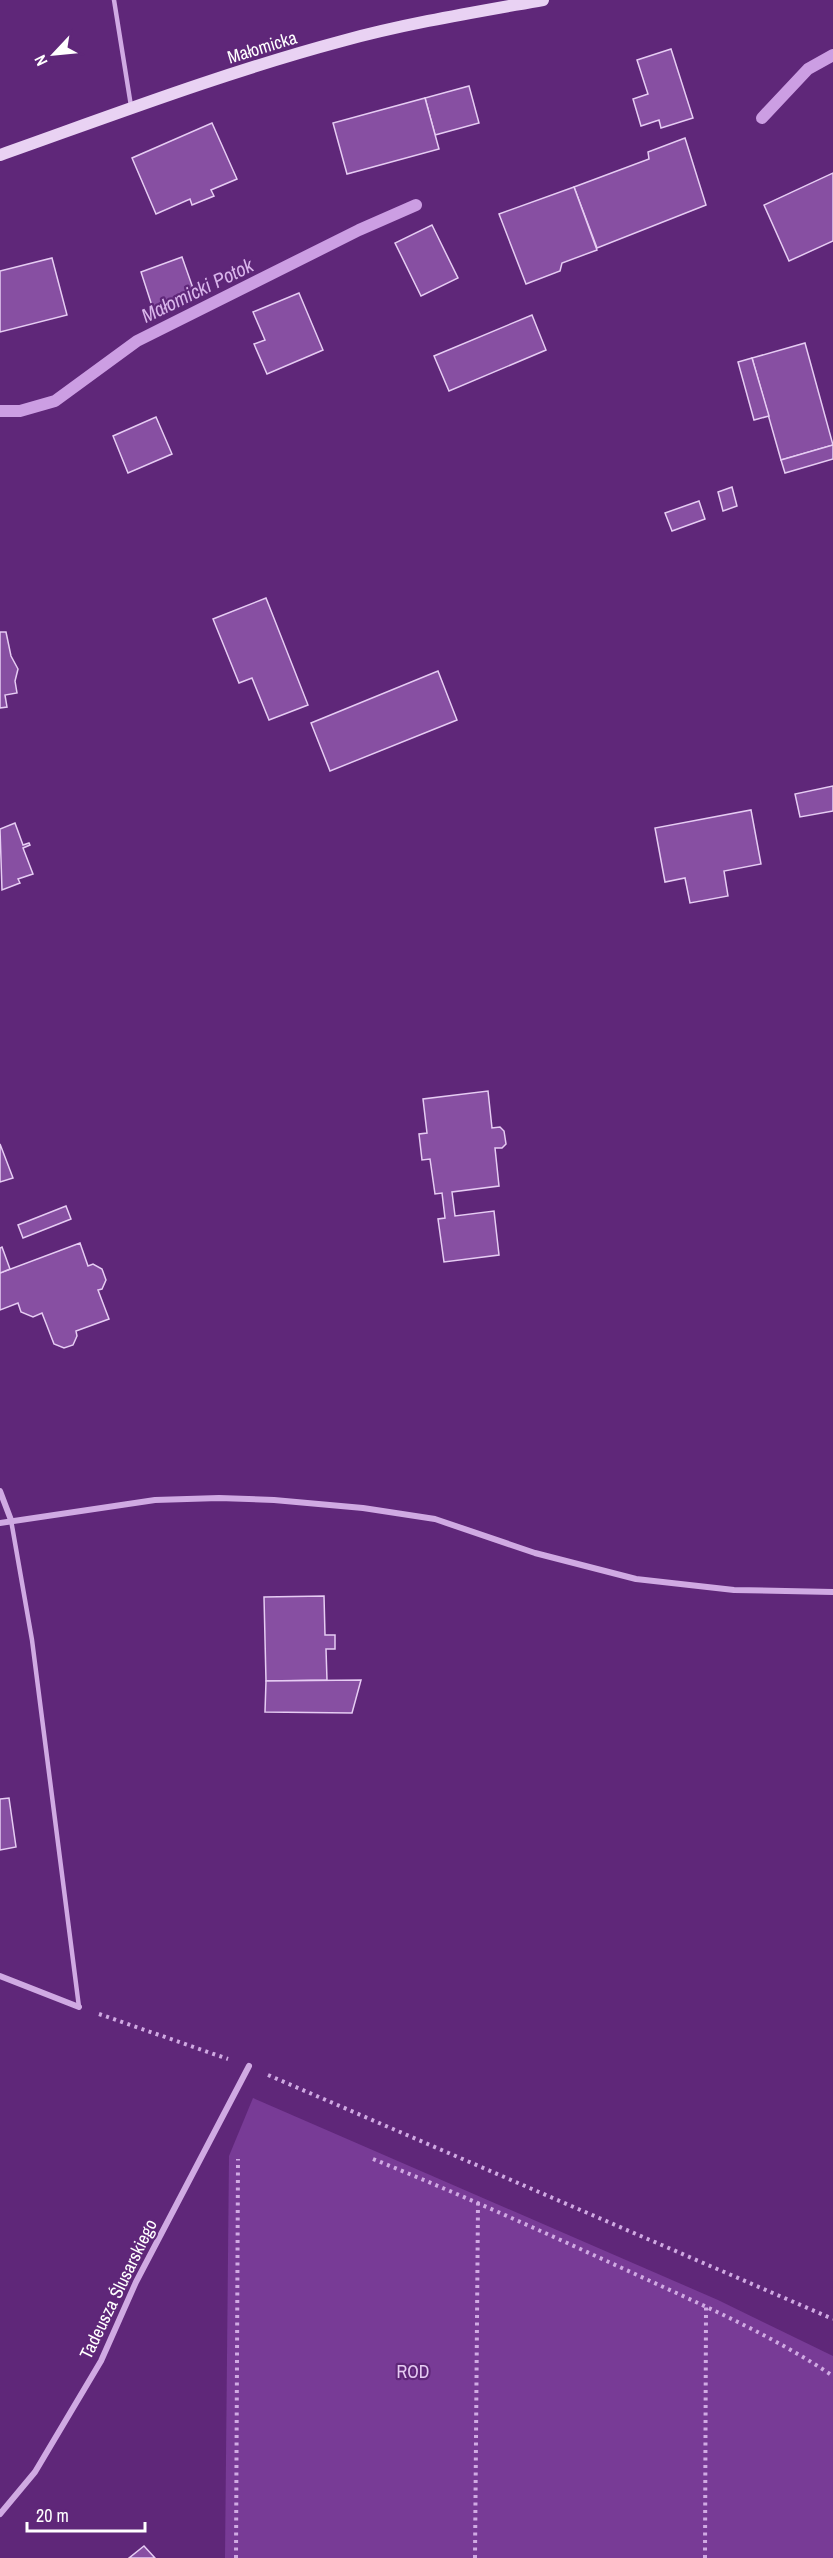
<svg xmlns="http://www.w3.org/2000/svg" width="833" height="2558" font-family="'Archivo Narrow',sans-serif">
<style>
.green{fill:#783b96}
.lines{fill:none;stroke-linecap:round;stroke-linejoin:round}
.stream{stroke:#cc9ee3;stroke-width:12}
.building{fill:#874fa2;stroke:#e6ccf3;stroke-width:1.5}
.path{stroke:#d0aae3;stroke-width:4;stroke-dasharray:3 4.5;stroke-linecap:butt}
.lane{stroke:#d0aae3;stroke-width:4.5}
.street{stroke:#d0aae3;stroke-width:6}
.secondary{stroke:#e9d2f3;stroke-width:12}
.labels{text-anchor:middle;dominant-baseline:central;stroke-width:4.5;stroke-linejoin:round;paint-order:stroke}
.street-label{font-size:18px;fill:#fff;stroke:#5f2779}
.park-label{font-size:18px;fill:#e6ccf3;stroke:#5f2779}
.water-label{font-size:20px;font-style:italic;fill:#d9b5eb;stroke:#5f2779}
</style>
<rect width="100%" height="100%" fill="#5f2779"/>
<path class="green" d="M 253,2098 L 718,2300 L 833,2356 L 833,2558 L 225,2558 L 229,2156 Z"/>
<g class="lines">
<g class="stream">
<path d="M 762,118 L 808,69 L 833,55"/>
<path d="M 0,411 L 20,411 L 55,401 L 137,341 L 359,230 L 416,205"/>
</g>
</g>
<g class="building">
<path d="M 671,49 L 693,118 L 661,128 L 659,120 L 641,126 L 633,99 L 648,94 L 637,60 Z"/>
<path d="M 469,86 L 479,123 L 435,135 L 425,98 Z"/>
<path d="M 425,98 L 439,149 L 347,174 L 333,123 Z"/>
<path d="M 212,123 L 237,179 L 211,190 L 214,196 L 192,205 L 190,199 L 156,214 L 132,158 Z"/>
<path d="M 685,138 L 706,205 L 597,248 L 574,187 L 649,159 L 648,152 Z"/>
<path d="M 833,173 L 833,241 L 789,261 L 764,205 Z"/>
<path d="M 574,187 L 597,250 L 562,263 L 560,271 L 526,284 L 499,214 Z"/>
<path d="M 432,225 L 458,278 L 421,296 L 395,243 Z"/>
<path d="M 182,257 L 195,294 L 153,309 L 141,272 Z"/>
<path d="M 52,258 L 67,315 L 0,332 L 0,271 Z"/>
<path d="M 299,293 L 323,350 L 267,374 L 254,344 L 265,340 L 253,312 Z"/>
<path d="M 532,315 L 546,350 L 449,391 L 434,356 Z"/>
<path d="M 805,343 L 833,445 L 781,460 L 752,358 Z"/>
<path d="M 752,358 L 769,416 L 754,420 L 738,362 Z"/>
<path d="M 156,417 L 172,454 L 128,473 L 113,436 Z"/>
<path d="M 833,445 L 833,459 L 785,473 L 781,460 Z"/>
<path d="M 732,487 L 737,506 L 723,511 L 718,492 Z"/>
<path d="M 699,501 L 705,519 L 672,531 L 665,513 Z"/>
<path d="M 266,598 L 308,705 L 269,720 L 252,678 L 239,683 L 213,619 Z"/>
<path d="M 0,632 L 6,632 L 11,656 L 18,669 L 15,681 L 17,693 L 5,695 L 7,707 L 0,708 Z"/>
<path d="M 438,671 L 457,720 L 330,771 L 311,723 Z"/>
<path d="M 833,786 L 833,811 L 800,817 L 795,794 Z"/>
<path d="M 751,810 L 761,864 L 724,871 L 728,896 L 690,903 L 685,878 L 665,882 L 655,828 Z"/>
<path d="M 15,823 L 23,845 L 29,843 L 30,845 L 23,848 L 33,874 L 18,879 L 20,883 L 2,890 L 0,829 Z"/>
<path d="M 488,1091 L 492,1128 L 500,1127 L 504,1131 L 506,1144 L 502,1148 L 495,1148 L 499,1186 L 452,1192 L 455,1216 L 494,1211 L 499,1255 L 444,1262 L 438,1219 L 445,1218 L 442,1193 L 435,1194 L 430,1159 L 422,1160 L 419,1134 L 427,1133 L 423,1099 Z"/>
<path d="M 0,1144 L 13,1178 L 0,1182 Z"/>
<path d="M 66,1206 L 71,1219 L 23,1238 L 18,1225 Z"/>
<path d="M 80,1243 L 88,1266 L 93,1264 L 102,1269 L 106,1280 L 102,1289 L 98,1290 L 109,1319 L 76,1331 L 77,1336 L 73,1345 L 64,1348 L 54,1344 L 42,1313 L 33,1317 L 21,1312 L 18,1303 L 0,1310 L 0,1273 Z"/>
<path d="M 2,1247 L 10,1269 L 0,1273 L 0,1248 Z"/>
<path d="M 324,1596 L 325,1635 L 335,1635 L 335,1649 L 326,1649 L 327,1680 L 266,1681 L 264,1597 Z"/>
<path d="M 361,1680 L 352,1713 L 265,1712 L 266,1681 Z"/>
<path d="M 9,1798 L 16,1847 L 0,1850 L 0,1799 Z"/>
<path d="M 144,2546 L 155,2558 L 129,2558 Z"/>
</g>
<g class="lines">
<g class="path">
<path d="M 99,2014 L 228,2059"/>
<path d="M 268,2075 L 833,2319"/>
<path d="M 373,2159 C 462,2195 548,2234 635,2274 C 702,2305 772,2335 833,2376"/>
<path d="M 236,2558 L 238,2159"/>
<path d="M 475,2558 L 478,2202"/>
<path d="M 705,2558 L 706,2307"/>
</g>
<g class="lane">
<path d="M 114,0 L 131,106"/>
<path d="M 11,1520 L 32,1640 L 79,2007"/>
</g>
<g class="street">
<path d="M 0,1491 L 11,1520"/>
<path d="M 0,1523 L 155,1500 L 219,1498 L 274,1500 L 363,1508 L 435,1519 L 535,1553 L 636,1579 L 734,1590 L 833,1592"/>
<path d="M 0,1976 L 79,2007"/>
<path d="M 0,2514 L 35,2472 L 101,2361 L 136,2282 L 249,2066"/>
</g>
<path class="secondary" d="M 0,155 C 113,115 226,72 342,41 C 408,23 476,12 543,0"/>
</g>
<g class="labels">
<g class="street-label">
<text transform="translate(262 47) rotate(-17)">Małomicka</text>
<text transform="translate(118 2289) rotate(-64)">Tadeusza Ślusarskiego</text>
</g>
<g class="park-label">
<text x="413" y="2371">ROD</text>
</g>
<g class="water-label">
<text transform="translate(197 290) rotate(-26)">Małomicki Potok</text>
</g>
</g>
<g transform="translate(54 54) rotate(244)" stroke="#5f2779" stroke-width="4.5" paint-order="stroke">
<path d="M0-4.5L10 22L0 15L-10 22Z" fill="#ffffff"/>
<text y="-9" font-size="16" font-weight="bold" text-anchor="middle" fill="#ffffff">N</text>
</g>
<path d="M27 2522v9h118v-9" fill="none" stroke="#ffffff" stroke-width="3"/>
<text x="36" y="2522" font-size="18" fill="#ffffff" stroke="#5f2779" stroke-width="4.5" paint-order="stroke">20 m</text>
</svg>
